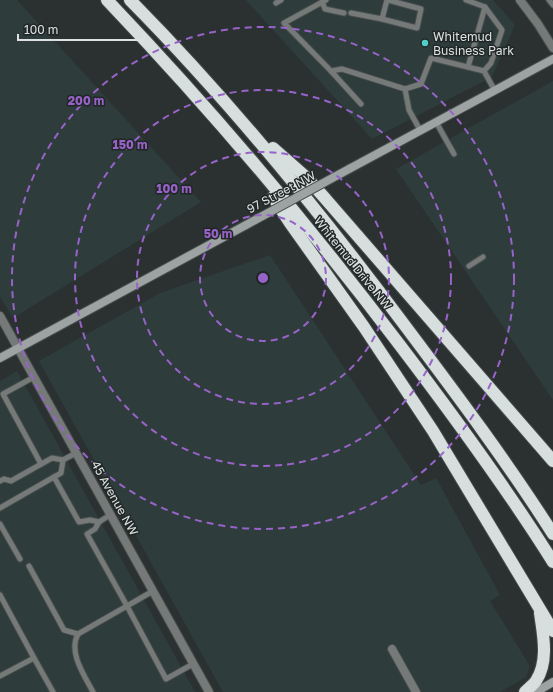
<svg xmlns="http://www.w3.org/2000/svg" width="553" height="692" font-family="'Golos Text',sans-serif">
<style>
.built{fill:#2e3c3c}
.lines{fill:none;stroke-linecap:round;stroke-linejoin:round}
.lane-casing{stroke:#474d4d;stroke-width:7}
.street-casing{stroke:#474d4d;stroke-width:10}
.secondary-casing{stroke:#474d4d;stroke-width:10}
.highway-casing{stroke:#474d4d;stroke-width:14}
.lane{stroke:#757978;stroke-width:5}
.street{stroke:#757978;stroke-width:8}
.secondary{stroke:#9da2a2;stroke-width:8}
.highway{stroke:#d6dfde;stroke-width:12}
.secondary-bridge-casing{stroke:#474d4d;stroke-width:10;stroke-linecap:butt}
.secondary-bridge{stroke:#9da2a2;stroke-width:8}
.ring{fill:none;stroke:#9863c9;stroke-width:2;stroke-dasharray:7 5}
.poi-dot{fill:#53cdc9;stroke:#212727;stroke-width:1.5}
.labels{text-anchor:middle;dominant-baseline:central;stroke-width:3;stroke-linejoin:round;paint-order:stroke}
.poi-label{font-size:12px;fill:#dde2e1;stroke:#212727;text-anchor:start}
.street-label{font-size:12px;fill:#dde2e1;stroke:#212727}
.centre{fill:#9863c9;stroke:#212727;stroke-width:2}
.ring-label{font-size:12px;text-anchor:middle;font-weight:bold;fill:#9863c9;stroke:#212727;stroke-width:3;stroke-linejoin:round;paint-order:stroke}
</style>
<rect width="100%" height="100%" fill="#2b3131"/>
<g class="built">
<path d="M 0,0 L 17,0 L 201,202 L 13,318 L 0,297 Z"/>
<path d="M 246,0 L 493,0 L 515,25 L 492,77 L 372,139 Z"/>
<path d="M 553,81 L 553,400 L 396,169 Z"/>
<path d="M 270,255 L 421,485 L 436,478 L 500,595 L 490,601 L 530,666 L 526,677 L 500,692 L 223,692 L 39,361 L 160,293 Z"/>
<path d="M 17,371 L 195,692 L 0,692 L 0,381 Z"/>
</g>
<g class="lines">
<g class="lane-casing">
<g id="lane">
<path d="M 326,0 L 284,23 L 331,71 L 361,104"/>
<path d="M 466,0 L 485,7 L 468,67"/>
<path d="M 549,0 L 553,5"/>
<path d="M 322,2 L 325,9 L 344,13"/>
<path d="M 276,3 L 281,0"/>
<path d="M 351,13 L 382,19 L 387,0"/>
<path d="M 382,19 L 417,28 L 421,9 L 388,0"/>
<path d="M 331,71 L 342,69 L 405,89"/>
<path d="M 484,71 L 491,63 L 502,30 L 485,7"/>
<path d="M 436,122 L 454,154"/>
<path d="M 420,130 L 409,110 L 405,89 L 421,84 L 431,58 L 484,71 L 495,91"/>
<path d="M 469,266 L 483,257"/>
<path d="M 34,377 L 3,394 L 41,464"/>
<path d="M 63,460 L 61,473 L 54,477 L 79,522 L 90,520 L 99,522"/>
<path d="M 0,481 L 4,479 L 11,481 L 52,458 L 63,460 L 76,453"/>
<path d="M 0,508 L 54,477"/>
<path d="M 110,515 L 99,522 L 95,529 L 87,534 L 127,606 L 153,591"/>
<path d="M 0,524 L 20,559"/>
<path d="M 29,566 L 64,630 L 78,634"/>
<path d="M 0,595 L 34,658"/>
<path d="M 0,676 L 34,658 L 53,692"/>
<path d="M 93,692 C 84,675 68,652 78,634 L 127,606 L 166,679 L 193,664"/>
</g>
</g>
<g class="street-casing">
<g id="street">
<path d="M 520,0 L 538,24 L 553,48"/>
<path d="M 0,316 L 209,692"/>
<path d="M 392,649 L 416,692"/>
</g>
</g>
<g class="secondary-casing">
<g id="secondary">
<path d="M 349,169 L 553,59"/>
<path d="M 0,358 L 246,225"/>
<path d="M 536,692 L 553,682"/>
</g>
</g>
<g class="highway-casing">
<g id="highway">
<path d="M 107,0 C 211,109 308,224 399,344 C 453,415 506,487 553,562"/>
<path d="M 130,0 C 231,102 321,213 406,327 C 457,395 508,463 553,534"/>
<path d="M 273,148 L 307,178 L 323,196 L 553,461"/>
<path d="M 273,197 L 290,223 L 364,327 L 433,431 L 553,631"/>
<path d="M 525,692 C 529,688 533,685 536,681 C 549,661 543,634 540,613"/>
</g>
</g>
<use href="#lane" class="lane"/>
<use href="#street" class="street"/>
<use href="#secondary" class="secondary"/>
<use href="#highway" class="highway"/>
<g class="secondary-bridge-casing">
<path id="secondary-bridge" d="M 246,225 L 349,169"/>
</g>
<use href="#secondary-bridge" class="secondary-bridge"/>
</g>
<g class="ring">
<circle cx="263" cy="278" r="63"/>
<circle cx="263" cy="278" r="126"/>
<circle cx="263" cy="278" r="188"/>
<circle cx="263" cy="278" r="251"/>
</g>
<circle class="poi-dot" cx="425" cy="43" r="4"/>
<g class="labels">
<g class="poi-label">
<text x="433" y="36">Whitemud<tspan x="433" dy="14">Business Park</tspan></text>
</g>
<g class="street-label">
<text transform="translate(281 192) rotate(-28)">97 Street NW</text>
<text transform="translate(353 263) rotate(51)">Whitemud Drive NW</text>
<text transform="translate(115 498) rotate(61)">45 Avenue NW</text>
</g>
</g>
<circle cx="263" cy="278" r="6" class="centre"/>
<g class="ring-label">
<text x="86" y="105">200 m</text>
<text x="130" y="149">150 m</text>
<text x="174" y="193">100 m</text>
<text x="218" y="238">50 m</text>
</g>
<path d="M18 34v6h126v-6" fill="none" stroke="#dde2e1" stroke-width="2"/>
<text x="24" y="34" font-size="12" fill="#dde2e1" stroke="#212727" stroke-width="3" paint-order="stroke">100 m</text>
</svg>
